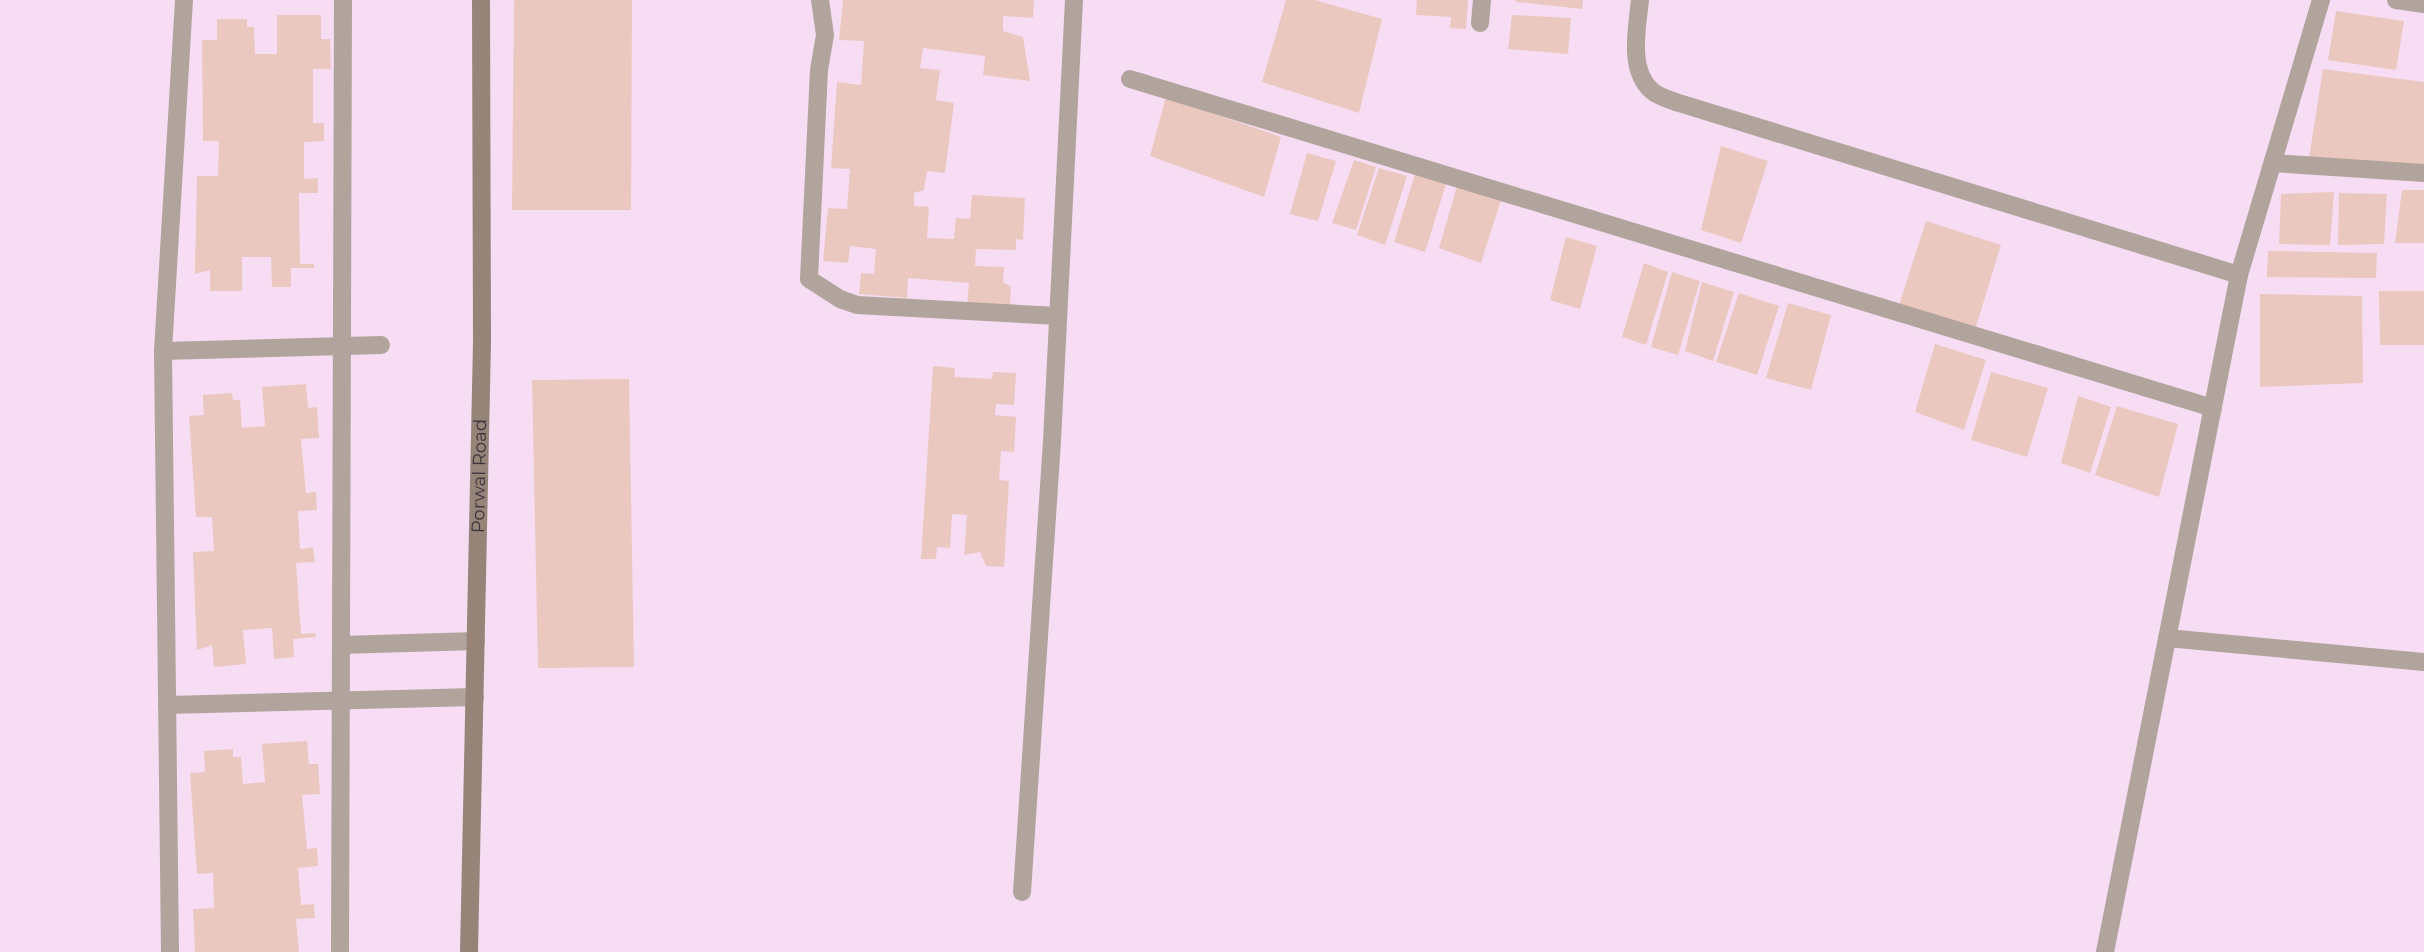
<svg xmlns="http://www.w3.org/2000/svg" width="2424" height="952" font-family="Montserrat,sans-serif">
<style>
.building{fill:#ebc8bf}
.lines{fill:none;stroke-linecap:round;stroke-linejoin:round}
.lane{stroke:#b1a49c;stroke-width:18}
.street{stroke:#b1a49c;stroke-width:18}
.secondary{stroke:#978479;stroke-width:18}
.labels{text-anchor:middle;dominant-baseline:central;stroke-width:5;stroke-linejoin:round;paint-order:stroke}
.street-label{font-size:18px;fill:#3c333c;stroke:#f6ddf4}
</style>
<rect width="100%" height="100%" fill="#f6ddf4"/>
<g class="building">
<path d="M 514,0 L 632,0 L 631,210 L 512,210 Z"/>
<path d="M 843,0 L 1034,0 L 1033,18 L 1003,16 L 1003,31 L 1023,37 L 1030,81 L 983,75 L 985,56 L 923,48 L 920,68 L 940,70 L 936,100 L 954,103 L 945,173 L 927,171 L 924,190 L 914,193 L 914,206 L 929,207 L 927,238 L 954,239 L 956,218 L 970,219 L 972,195 L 1025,198 L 1023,240 L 1016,239 L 1016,250 L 976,249 L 975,266 L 1004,267 L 1003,282 L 1011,287 L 1010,308 L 967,304 L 969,283 L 908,278 L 907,298 L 859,294 L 861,273 L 874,274 L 876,249 L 850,246 L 848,263 L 823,261 L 828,208 L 847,209 L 850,169 L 831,168 L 837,82 L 861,85 L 864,41 L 839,40 Z"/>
<path d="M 1286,0 L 1315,0 L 1382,19 L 1359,113 L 1262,82 Z"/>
<path d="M 1417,0 L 1468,0 L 1466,29 L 1450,28 L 1451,17 L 1416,15 Z"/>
<path d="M 1516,0 L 1583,0 L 1582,9 L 1516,2 Z"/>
<path d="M 2336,11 L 2404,21 L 2396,70 L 2328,60 Z"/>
<path d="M 277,15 L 321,15 L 321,39 L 330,39 L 331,69 L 313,69 L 313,123 L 324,123 L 324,141 L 304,142 L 304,179 L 318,178 L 318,193 L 299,193 L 300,264 L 314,264 L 314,268 L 291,268 L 291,287 L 272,287 L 271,257 L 242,257 L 242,291 L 210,291 L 210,270 L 195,274 L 197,176 L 218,176 L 219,141 L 203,141 L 202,40 L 217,40 L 217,19 L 247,19 L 247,27 L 254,27 L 255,54 L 277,54 Z"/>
<path d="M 1512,15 L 1571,18 L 1568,54 L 1508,49 Z"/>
<path d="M 2323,69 L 2424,82 L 2424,166 L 2309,158 Z"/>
<path d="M 1166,97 L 1281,137 L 1264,197 L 1150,156 Z"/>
<path d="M 1721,146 L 1768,161 L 1741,243 L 1701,230 Z"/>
<path d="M 1307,153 L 1336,161 L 1318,221 L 1290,214 Z"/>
<path d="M 1354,160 L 1376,167 L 1356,230 L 1332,223 Z"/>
<path d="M 1379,168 L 1407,176 L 1385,245 L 1357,235 Z"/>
<path d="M 1415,174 L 1446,184 L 1425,252 L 1394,242 Z"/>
<path d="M 1458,183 L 1502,197 L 1481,263 L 1439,248 Z"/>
<path d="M 2402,190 L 2424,190 L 2424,243 L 2395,243 Z"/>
<path d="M 2334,192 L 2330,245 L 2279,244 L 2281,194 Z"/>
<path d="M 2339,193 L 2387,194 L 2384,244 L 2338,245 Z"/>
<path d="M 1926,221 L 2001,245 L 1975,330 L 1899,305 Z"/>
<path d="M 1566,237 L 1597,246 L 1580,309 L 1550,300 Z"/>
<path d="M 2268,251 L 2377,253 L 2376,278 L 2267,277 Z"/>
<path d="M 1644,263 L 1668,272 L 1646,345 L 1622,337 Z"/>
<path d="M 1672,272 L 1700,281 L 1678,355 L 1651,347 Z"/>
<path d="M 1702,282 L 1734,292 L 1713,361 L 1685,351 Z"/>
<path d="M 2379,291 L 2424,291 L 2424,345 L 2380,345 Z"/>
<path d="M 1739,293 L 1779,306 L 1757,375 L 1716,362 Z"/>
<path d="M 2260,294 L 2362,296 L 2363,383 L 2260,387 Z"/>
<path d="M 1788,303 L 1831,315 L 1811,390 L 1766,378 Z"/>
<path d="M 1935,344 L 1986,360 L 1964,430 L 1915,412 Z"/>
<path d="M 933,366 L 955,368 L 954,377 L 992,379 L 993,372 L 1016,373 L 1014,405 L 996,404 L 995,415 L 1016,417 L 1014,452 L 1001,451 L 999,480 L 1009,481 L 1004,567 L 986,566 L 980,552 L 964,555 L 967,515 L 952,514 L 950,548 L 937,547 L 936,559 L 921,559 Z"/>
<path d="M 1991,372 L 2048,388 L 2027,457 L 1971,440 Z"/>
<path d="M 629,379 L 634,667 L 538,668 L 532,380 Z"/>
<path d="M 306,384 L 308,408 L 317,407 L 319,438 L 301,439 L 306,493 L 316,492 L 317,510 L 298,511 L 300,549 L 313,547 L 315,562 L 296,563 L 301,634 L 315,633 L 316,637 L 293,639 L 294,657 L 274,659 L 272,628 L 243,630 L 246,664 L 214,667 L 212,645 L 197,650 L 193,552 L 214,551 L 212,517 L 196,517 L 189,416 L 204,415 L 203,395 L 232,393 L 233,400 L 240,400 L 242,428 L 265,426 L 262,387 Z"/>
<path d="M 2078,396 L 2111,407 L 2090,473 L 2061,463 Z"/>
<path d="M 2117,406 L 2178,424 L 2159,497 L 2095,475 Z"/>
<path d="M 307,741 L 309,764 L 318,764 L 320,794 L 302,795 L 307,849 L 317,848 L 318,866 L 298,868 L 301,905 L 314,904 L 315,918 L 296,919 L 299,952 L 195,952 L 193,909 L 214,908 L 213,873 L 197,874 L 190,773 L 205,772 L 204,751 L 233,749 L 233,757 L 241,757 L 243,784 L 265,782 L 262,744 Z"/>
</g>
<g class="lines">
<g class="lane">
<path d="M 820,0 L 825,35 L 819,70 L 809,279 L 840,299 L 857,305 L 1057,316"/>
<path d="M 2396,0 L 2424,4"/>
<path d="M 2273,163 L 2424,173"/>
<path d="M 1022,892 L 1052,441 L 1074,0"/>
</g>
<g class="street">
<path d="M 1640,0 C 1637,29 1628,70 1652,91 C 1659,97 1670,100 1679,103 L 2239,275"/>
<path d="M 1480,23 L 1482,0"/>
<path d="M 1130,79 L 2213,408"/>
<path d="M 163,351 L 381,345"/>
<path d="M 2167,638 L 2424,662"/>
<path d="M 341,645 L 476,641"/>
<path d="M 167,705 L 475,697"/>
<path d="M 170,952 L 163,351 L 184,0"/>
<path d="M 340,952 L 343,0"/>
<path d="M 2105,952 L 2239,275 L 2321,0"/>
</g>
<path class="secondary" id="s1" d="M 469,952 L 482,342 L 481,0"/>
</g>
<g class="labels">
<g class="street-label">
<text stroke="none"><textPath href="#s1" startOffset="476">Porwal Road</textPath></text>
</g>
</g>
</svg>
